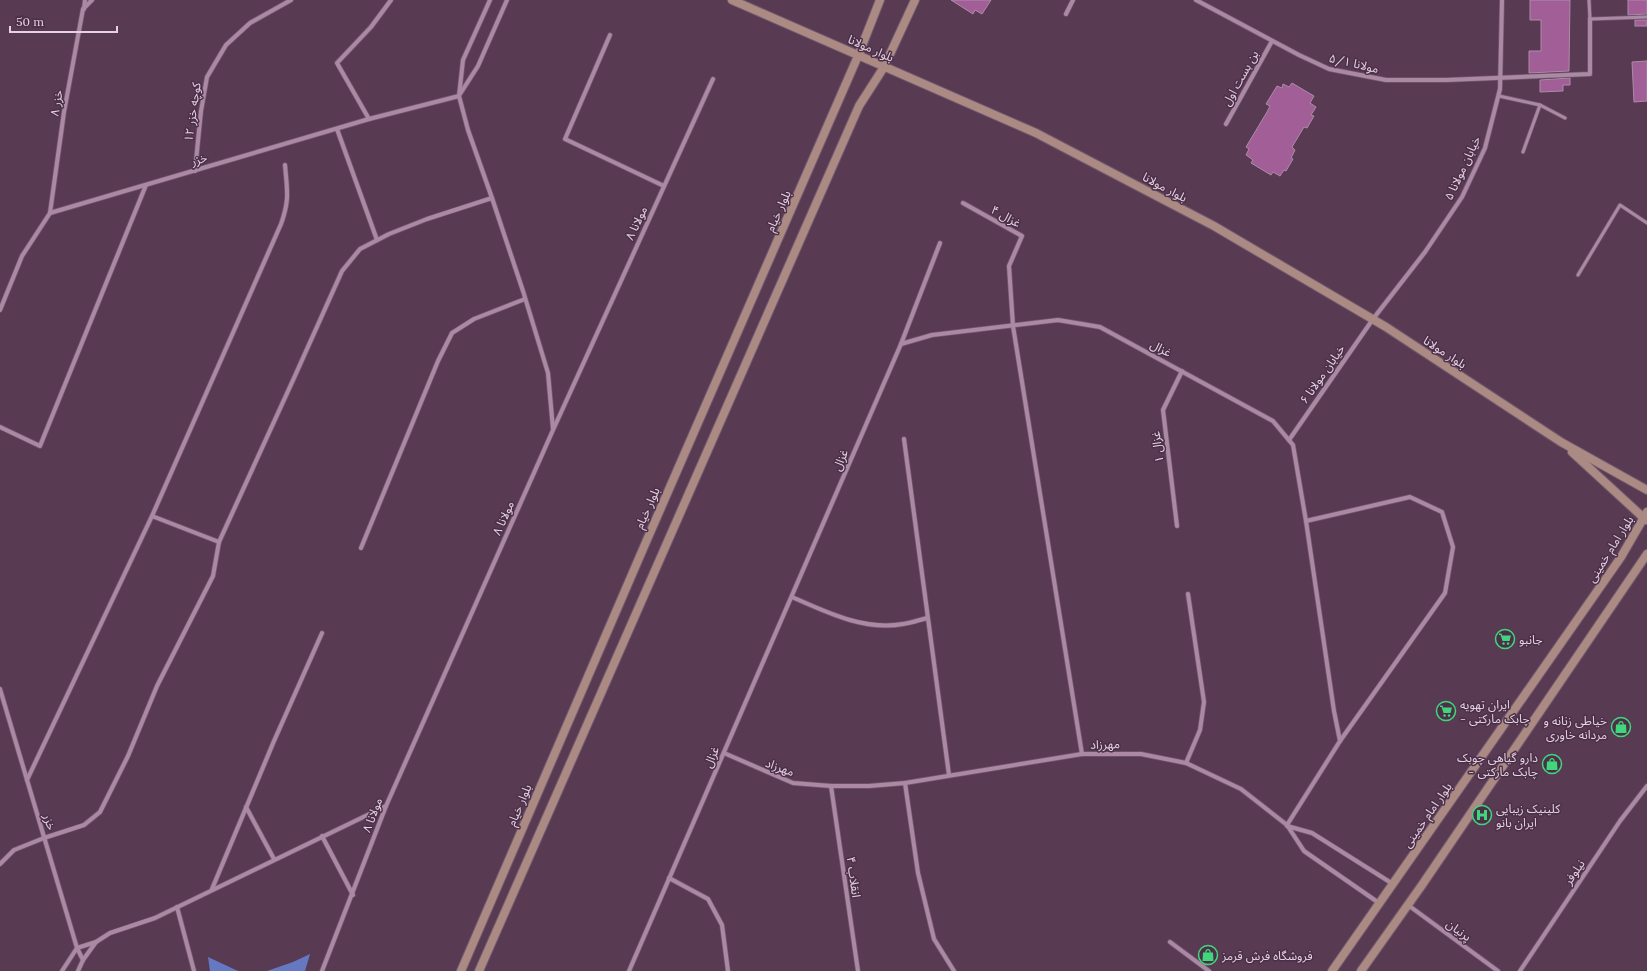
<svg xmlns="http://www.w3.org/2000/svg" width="1647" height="971" font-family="Lora,'Noto Sans Arabic',serif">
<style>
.forest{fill:#6778c2}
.building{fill:#a15e97;stroke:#ad8ba7}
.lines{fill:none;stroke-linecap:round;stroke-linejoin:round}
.lane-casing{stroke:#72596e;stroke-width:4.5}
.street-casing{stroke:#72596e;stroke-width:5.5}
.secondary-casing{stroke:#72596e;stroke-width:10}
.lane{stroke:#ab89a5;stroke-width:3}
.street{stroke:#ab89a5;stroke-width:4}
.secondary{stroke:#aa8a82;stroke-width:8}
.labels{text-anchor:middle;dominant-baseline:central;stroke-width:3;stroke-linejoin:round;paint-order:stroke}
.street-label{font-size:12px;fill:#e6d3e2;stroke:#4c2f48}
.poi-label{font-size:12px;fill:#e6d3e2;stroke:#4c2f48;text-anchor:start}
</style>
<rect width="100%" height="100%" fill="#583a53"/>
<g class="forest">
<path d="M 310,954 L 305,971 L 267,971 L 293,962 Z"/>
<path d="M 208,957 L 238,971 L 210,971 Z"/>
</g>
<g class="building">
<path d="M 951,0 L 991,0 L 982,14 L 975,10 L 973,14 Z"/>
<path d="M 1530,0 L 1570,0 L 1569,71 L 1529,73 L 1529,51 L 1541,51 L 1541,20 L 1530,20 Z"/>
<path d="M 1628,0 L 1647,0 L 1647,14 L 1628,15 Z"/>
<rect x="1635" y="20" width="12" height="6"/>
<path d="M 1647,61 L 1647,101 L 1634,102 L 1632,62 Z"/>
<path d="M 1570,78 L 1570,85 L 1563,85 L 1563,91 L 1540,92 L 1540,80 Z"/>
<path d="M 1292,83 L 1314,96 L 1310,103 L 1316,107 L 1311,115 L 1314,116 L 1307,128 L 1304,127 L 1292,147 L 1295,150 L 1291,158 L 1293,159 L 1286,171 L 1284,170 L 1280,176 L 1273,172 L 1271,175 L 1251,163 L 1253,160 L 1246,155 L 1249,149 L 1246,147 L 1267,112 L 1270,106 L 1266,104 L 1277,86 L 1282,88 L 1283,84 L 1289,87 Z"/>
</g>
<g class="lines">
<g class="lane-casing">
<g id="lane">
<path d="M 1589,0 L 1590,19 L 1647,17"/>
<path d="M 1499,96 L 1540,105 L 1565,118"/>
<path d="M 1523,152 L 1540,105"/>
<path d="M 1578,275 L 1620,205 L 1647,223"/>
</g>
</g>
<g class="street-casing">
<g id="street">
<path d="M 490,0 L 463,60 L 459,96 L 468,130 L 492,198 L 523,291 L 548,373 L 553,429"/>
<path d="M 1196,0 L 1299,55 L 1329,69 L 1386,80 L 1446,80 L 1590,74 L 1590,19"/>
<path d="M 84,9 L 85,0"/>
<path d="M 1066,14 L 1073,0"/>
<path d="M 610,35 L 565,139 L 664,186"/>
<path d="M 460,94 L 478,66 L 507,0"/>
<path d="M 369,119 L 337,63 L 371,27 L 391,0"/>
<path d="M 1226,124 L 1272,41"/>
<path d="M 337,129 L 377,240"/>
<path d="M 195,171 L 201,111 L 207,77 L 226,45 L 250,23 L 291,0"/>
<path d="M 963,203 L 1022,236 L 1009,266 L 1013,326 L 1082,754"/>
<path d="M 50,213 L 64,112 L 83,9 L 92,0"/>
<path d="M 0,310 L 22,256 L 50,213 L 369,119 L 459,96"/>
<path d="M 901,344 L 940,243"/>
<path d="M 0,427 L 40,446 L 146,185"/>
<path d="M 904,439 L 949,775"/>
<path d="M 1289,440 L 1373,319 L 1425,252 L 1462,197 L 1485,148 L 1500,89 L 1502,0"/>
<path d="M 152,516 L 281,224 C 290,199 287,190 285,165"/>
<path d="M 1177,526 L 1163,410 L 1182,371"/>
<path d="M 361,548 L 438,361 L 452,333 L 474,319 L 525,299"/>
<path d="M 792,597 C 826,612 864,631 903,624 C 911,623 919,620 927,618"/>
<path d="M 0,689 L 77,948 L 83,960"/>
<path d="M 724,753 L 793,783 L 831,786 L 869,786 L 905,783 L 1082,754 L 1141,754 L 1186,763 L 1241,789 L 1287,825 L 1304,851 L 1379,903"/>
<path d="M 1186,763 L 1200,730 L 1204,702 L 1188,594"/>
<path d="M 27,780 L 152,516 L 219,542"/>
<path d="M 905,783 L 918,873 L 934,939 L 954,971"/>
<path d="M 831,786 L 858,971"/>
<path d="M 246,807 L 274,859"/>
<path d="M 1287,825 L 1340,741 L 1445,593 L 1453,547 L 1442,512 L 1410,497 L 1306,521"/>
<path d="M 1287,826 L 1312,833 L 1393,884"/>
<path d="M 322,836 L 353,895"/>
<path d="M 0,864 L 14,850 L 44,838 L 84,825 L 100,812 L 128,756 L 157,686 L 213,576 L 219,542 L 294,378 L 342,271 L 360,249 L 389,234 L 427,219 L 492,198"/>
<path d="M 669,878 L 708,899 L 722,925 L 728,971"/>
<path d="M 212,889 L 274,741 L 322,633"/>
<path d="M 1408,905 L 1498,971"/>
<path d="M 177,907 L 194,971"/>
<path d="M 1170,942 L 1209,971"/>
<path d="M 62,971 L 77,948 L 96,942 L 110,933 L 155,918 L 386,806"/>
<path d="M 78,971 L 83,960 L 96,942"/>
<path d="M 322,971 L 386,806 L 553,430 L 713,79"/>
<path d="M 629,971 L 901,344 L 932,335 L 1058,320 L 1100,327 L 1273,421 L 1293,445 L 1306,521 L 1334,711 L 1340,741"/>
<path d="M 1520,971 L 1620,821 L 1647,786"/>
</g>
</g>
<g class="secondary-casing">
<g id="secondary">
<path d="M 732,0 L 1036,133 L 1214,226 L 1386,327 L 1561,442 L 1647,490"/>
<path d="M 1572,452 L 1646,520"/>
<path d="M 461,971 L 646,542 L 858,56 L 880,0"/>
<path d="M 479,971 L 859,106 L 884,67 L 915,0"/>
<path d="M 1332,971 L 1621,557 L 1647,512"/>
<path d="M 1361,971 L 1422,885 L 1647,554"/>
</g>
</g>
<use href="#lane" class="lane"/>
<use href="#street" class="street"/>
<use href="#secondary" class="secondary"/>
</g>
<defs>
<g id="supermarket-ring" transform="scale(1)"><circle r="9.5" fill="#4c2f48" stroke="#40d77c" stroke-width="1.5"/><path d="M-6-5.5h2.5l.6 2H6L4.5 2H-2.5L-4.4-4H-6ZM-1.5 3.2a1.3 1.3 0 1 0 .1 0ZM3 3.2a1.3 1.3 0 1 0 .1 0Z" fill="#40d77c"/></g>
<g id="shop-ring" transform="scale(1)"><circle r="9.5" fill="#4c2f48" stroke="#40d77c" stroke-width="1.5"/><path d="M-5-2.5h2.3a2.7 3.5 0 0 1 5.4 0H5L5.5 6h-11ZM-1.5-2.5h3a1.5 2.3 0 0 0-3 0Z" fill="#40d77c"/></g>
<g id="hospital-ring" transform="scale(1)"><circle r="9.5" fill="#4c2f48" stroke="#40d77c" stroke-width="1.5"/><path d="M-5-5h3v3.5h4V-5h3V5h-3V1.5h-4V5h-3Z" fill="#40d77c"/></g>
</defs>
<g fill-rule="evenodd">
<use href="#supermarket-ring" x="1505" y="639"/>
<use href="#supermarket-ring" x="1446" y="711"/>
<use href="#shop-ring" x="1621" y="727"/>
<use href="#shop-ring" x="1552" y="764"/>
<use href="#hospital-ring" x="1482" y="815"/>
<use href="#shop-ring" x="1208" y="955"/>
</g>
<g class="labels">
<g class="street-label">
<text transform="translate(871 48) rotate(24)">بلوار مولانا</text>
<text transform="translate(1354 63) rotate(13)">مولانا ۵/۱</text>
<text transform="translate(1240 78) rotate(-61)">بن بست اول</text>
<text transform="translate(56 103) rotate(-80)">خزر ۸</text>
<text transform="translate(192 112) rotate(-82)">کوچه خزر ۱۲</text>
<text transform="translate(199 159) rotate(-17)">خزر</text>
<text transform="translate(1462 168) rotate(-65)">خیابان مولانا ۵</text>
<text transform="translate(1165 187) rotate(28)">بلوار مولانا</text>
<text transform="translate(778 211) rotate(-66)">بلوار خیام</text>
<text transform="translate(1006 216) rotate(29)">غزال ۴</text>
<text transform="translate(636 223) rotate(-65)">مولانا ۸</text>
<text transform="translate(1161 348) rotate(28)">غزال</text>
<text transform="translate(1445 352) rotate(33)">بلوار مولانا</text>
<text transform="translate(1322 374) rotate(-55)">خیابان مولانا ۶</text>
<text transform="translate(1157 447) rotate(-97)">غزال ۱</text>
<text transform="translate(840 460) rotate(-67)">غزال</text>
<text transform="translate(647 508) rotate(-66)">بلوار خیام</text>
<text transform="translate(503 518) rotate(-66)">مولانا ۸</text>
<text transform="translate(1610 549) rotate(-58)">بلوار امام خمینی</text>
<text transform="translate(1105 744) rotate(-1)">مهرزاد</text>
<text transform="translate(711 757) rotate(-67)">غزال</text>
<text transform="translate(780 767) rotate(20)">مهرزاد</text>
<text transform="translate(519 805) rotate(-67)">بلوار خیام</text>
<text transform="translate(372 815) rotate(-69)">مولانا ۸</text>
<text transform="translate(1427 815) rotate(-55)">بلوار امام خمینی</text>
<text transform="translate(50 822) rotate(73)">خزر</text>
<text transform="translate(1574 872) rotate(-56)">نیلوفر</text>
<text transform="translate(854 877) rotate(82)">انقلاب ۴</text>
<text transform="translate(1459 930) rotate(36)">پرنیان</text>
</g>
<g class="poi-label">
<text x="1519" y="639">جانبو</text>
<text x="1460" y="704">ایران تهویه<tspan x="1460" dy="14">- چابک مارکتی</tspan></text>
<text x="1607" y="720" text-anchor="end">خیاطی زنانه و<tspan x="1607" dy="14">مردانه خاوری</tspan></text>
<text x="1538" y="757" text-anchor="end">دارو گیاهی چوبک<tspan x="1538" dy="14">- چابک مارکتی</tspan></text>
<text x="1496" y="808">کلینیک زیبایی<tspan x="1496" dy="14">ایران بانو</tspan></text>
<text x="1222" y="955">فروشگاه فرش قرمز</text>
</g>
</g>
<path d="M10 26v6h107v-6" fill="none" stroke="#e6d3e2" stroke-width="2"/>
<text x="16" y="26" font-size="12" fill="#e6d3e2" stroke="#4c2f48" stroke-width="3" paint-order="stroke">50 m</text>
</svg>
